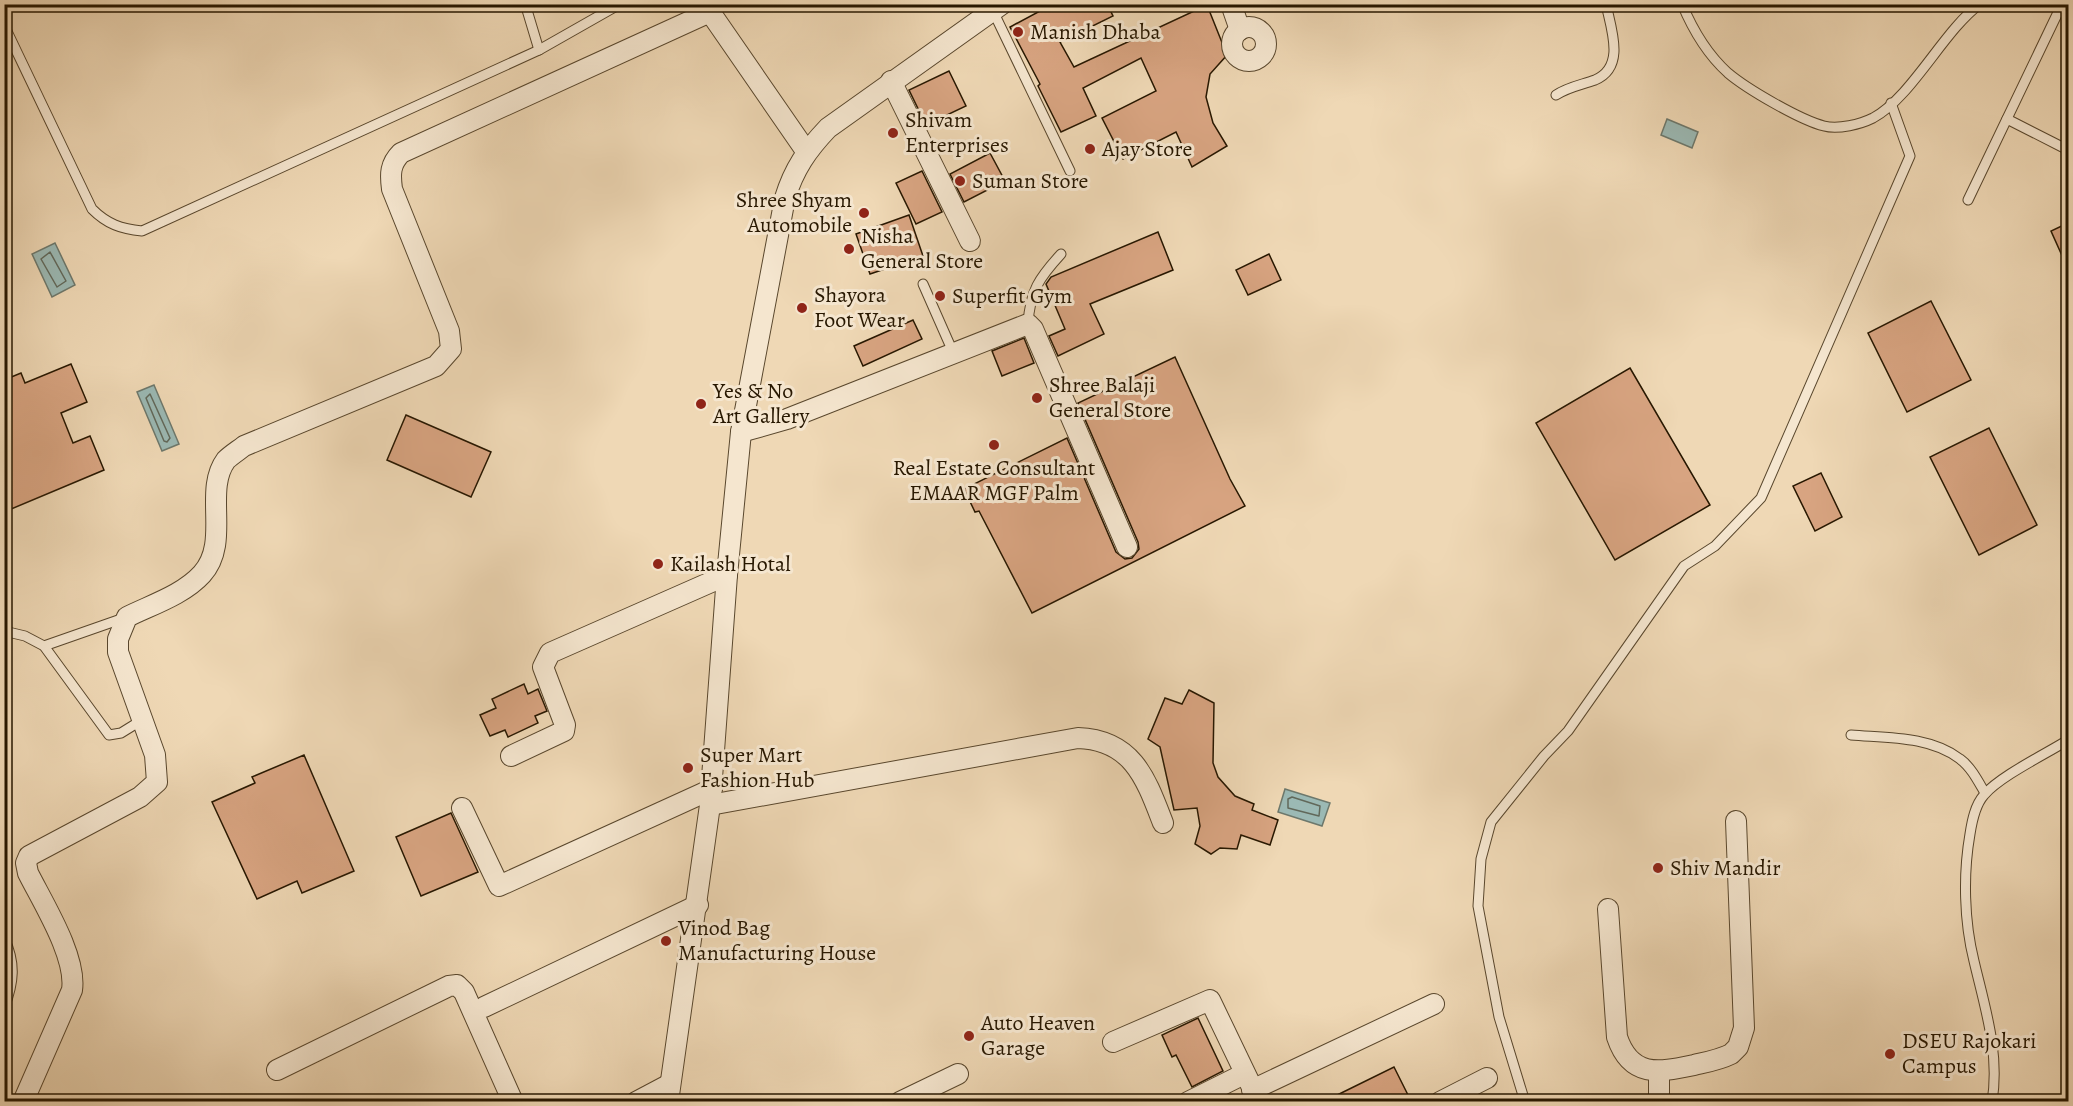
<svg xmlns="http://www.w3.org/2000/svg" width="2073" height="1106" font-family="Alegreya,serif">
<style>
.water{fill:#9bb9b4;stroke:#6d786c;stroke-width:1.5}
.lines{fill:none;stroke-linecap:round;stroke-linejoin:round}
.shore{stroke:#61685a;stroke-width:1.5}
.building{fill:#d8a481;stroke:#271700;stroke-width:1.5}
.service-casing{stroke:#59472d;stroke-width:11}
.minor-casing{stroke:#59472d;stroke-width:22}
.service{stroke:#f5e6cf;stroke-width:9}
.minor{stroke:#f5e6cf;stroke-width:20}
.poi-dot{fill:#8f2418;stroke:#f5e6cf;stroke-width:2}
.labels{text-anchor:middle;dominant-baseline:central;stroke-width:6;stroke-linejoin:round;paint-order:stroke}
.poi-label{font-size:22px;fill:#271700;stroke:#f5e6cf;text-anchor:start}
</style>
<rect width="100%" height="100%" fill="#efd8b5"/>
<filter id="stains"><feTurbulence type="fractalNoise" baseFrequency=".00333" numOctaves="4"/><feColorMatrix values="0 0 0 0 .2 0 0 0 0 .09 0 0 0 0 .02 0 0 0 .5 -.17"/></filter>
<radialGradient id="worn" r=".72"><stop offset=".6" stop-color="#630" stop-opacity="0"/><stop offset="1" stop-color="#630" stop-opacity=".3"/></radialGradient>
<g class="water">
<path d="M 1667,119 L 1698,132 L 1692,148 L 1661,135 Z"/>
<path d="M 55,243 L 75,285 L 52,297 L 32,254 Z"/>
<path d="M 154,385 L 179,444 L 162,451 L 137,392 Z"/>
<path d="M 1285,789 L 1330,803 L 1322,826 L 1278,812 Z"/>
</g>
<g class="lines">
<g class="shore">
<path d="M 50,252 L 66,281 L 57,287 L 41,259 Z"/>
<path d="M 150,394 L 170,438 L 167,442 L 164,441 L 146,398 Z"/>
<path d="M 1292,797 L 1320,806 L 1319,816 L 1288,808 L 1288,799 Z"/>
</g>
</g>
<g class="building">
<path d="M 1053,4 L 1107,4 L 1113,16 L 1060,42 L 1074,67 L 1207,5 L 1227,55 L 1210,74 L 1206,97 L 1213,123 L 1227,146 L 1192,167 L 1176,132 L 1123,159 L 1102,118 L 1156,91 L 1141,58 L 1083,88 L 1096,116 L 1061,132 L 1038,86 L 1040,84 L 1010,27 Z"/>
<path d="M 949,71 L 966,106 L 926,125 L 909,90 Z"/>
<path d="M 990,153 L 1005,181 L 964,202 L 950,174 Z"/>
<path d="M 922,171 L 942,212 L 916,224 L 896,183 Z"/>
<path d="M 909,215 L 923,256 L 870,274 L 856,234 Z"/>
<path d="M 2068,223 L 2068,269 L 2051,231 Z"/>
<path d="M 1158,232 L 1173,270 L 1090,304 L 1104,334 L 1058,356 L 1049,336 L 1065,329 L 1046,284 L 1051,277 Z"/>
<path d="M 1269,254 L 1281,280 L 1248,295 L 1236,270 Z"/>
<path d="M 1931,301 L 1971,380 L 1907,412 L 1868,333 Z"/>
<path d="M 913,320 L 922,339 L 863,366 L 854,346 Z"/>
<path d="M 1024,338 L 1034,363 L 1002,376 L 992,351 Z"/>
<path d="M 1175,357 L 1230,479 L 1245,506 L 1032,613 L 979,511 L 975,512 L 964,489 L 1067,438 L 1116,552 L 1125,559 L 1132,558 L 1139,549 L 1138,542 L 1078,403 Z"/>
<path d="M 71,364 L 87,402 L 61,413 L 73,443 L 90,436 L 104,470 L 4,512 L 4,380 L 21,373 L 25,383 Z"/>
<path d="M 1630,368 L 1710,505 L 1615,560 L 1536,423 Z"/>
<path d="M 406,415 L 491,452 L 471,497 L 387,460 Z"/>
<path d="M 1989,428 L 2037,525 L 1979,555 L 1930,457 Z"/>
<path d="M 1821,473 L 1842,517 L 1815,531 L 1793,486 Z"/>
<path d="M 524,684 L 528,694 L 538,689 L 547,711 L 535,716 L 538,723 L 508,737 L 505,730 L 490,736 L 480,715 L 496,708 L 492,699 Z"/>
<path d="M 1189,690 L 1214,703 L 1213,763 L 1218,777 L 1235,796 L 1254,804 L 1252,810 L 1278,820 L 1270,845 L 1241,835 L 1237,849 L 1220,848 L 1211,854 L 1195,844 L 1200,826 L 1197,808 L 1174,810 L 1160,747 L 1148,739 L 1165,698 L 1182,704 Z"/>
<path d="M 304,755 L 354,871 L 302,893 L 297,881 L 257,899 L 212,802 L 255,783 L 252,777 Z"/>
<path d="M 451,813 L 478,872 L 421,896 L 396,837 Z"/>
<path d="M 1198,1018 L 1223,1071 L 1192,1087 L 1176,1055 L 1172,1057 L 1162,1035 Z"/>
<path d="M 1394,1067 L 1411,1101 L 1325,1101 Z"/>
</g>
<g class="lines">
<g class="service-casing">
<g id="service">
<path d="M 528,4 L 527,10 L 539,50"/>
<path d="M 1682,4 C 1692,28 1708,55 1728,73 C 1747,89 1800,120 1824,126 C 1838,130 1861,124 1873,118 C 1912,97 1944,30 1980,4"/>
<path d="M 993,11 L 1070,171"/>
<path d="M 4,25 L 92,209 C 107,224 121,229 142,231 L 539,50 L 620,4"/>
<path d="M 1556,95 C 1568,87 1581,85 1595,80 C 1626,67 1611,29 1606,4"/>
<path d="M 2007,119 L 2068,150"/>
<path d="M 1968,200 L 2062,4"/>
<path d="M 923,284 L 953,352"/>
<path d="M 1028,324 C 1030,291 1039,278 1061,254"/>
<path d="M 4,631 L 25,636 L 44,646 L 109,735 L 121,733 L 142,720"/>
<path d="M 44,646 L 124,618"/>
<path d="M 1851,735 C 1887,738 1930,736 1960,759 C 1971,767 1978,781 1985,793"/>
<path d="M 4,938 C 16,963 14,983 4,1008"/>
<path d="M 1525,1102 L 1499,1017 L 1478,906 L 1481,859 L 1491,822 L 1544,756 L 1568,731 L 1684,566 L 1715,546 L 1761,498 L 1910,156 L 1891,103"/>
<path d="M 1992,1102 C 2000,1053 1985,1008 1974,961 C 1964,921 1963,874 1970,834 C 1972,821 1975,805 1984,795 C 2000,776 2046,754 2068,740"/>
</g>
</g>
<g class="minor-casing">
<g id="minor">
<path d="M 1231,4 L 1240,30"/>
<circle cx="1249" cy="44" r="17"/>
<path d="M 891,81 L 970,241"/>
<path d="M 741,432 L 787,419 L 1028,324 L 1033,329 L 1127,547"/>
<path d="M 511,756 L 564,731 L 565,725 L 543,667 L 550,653 L 727,575"/>
<path d="M 710,805 L 1078,738 C 1133,740 1146,779 1163,823"/>
<path d="M 462,808 L 499,886 L 712,789"/>
<path d="M 1608,909 L 1617,1037 C 1631,1079 1660,1072 1694,1065 C 1707,1062 1719,1060 1731,1054 L 1738,1047 L 1744,1028 L 1736,821"/>
<path d="M 484,1007 L 698,905"/>
<path d="M 1113,1042 L 1210,1000 L 1259,1102"/>
<path d="M 277,1070 L 449,986 L 457,985 L 464,992 L 513,1102"/>
<path d="M 1659,1073 L 1659,1102"/>
<path d="M 1252,1090 L 1434,1004"/>
<path d="M 23,1102 L 72,990 C 77,957 43,903 28,873 L 26,863 L 29,856 L 140,797 L 157,782 L 155,755 L 118,652 L 118,639 L 127,617 C 151,605 183,595 202,574 C 231,542 203,491 226,460 C 231,455 239,450 244,446 L 436,366 L 451,349 L 449,331 L 392,189 C 390,174 390,164 401,153 L 710,12 L 806,151"/>
<path d="M 636,1102 L 670,1084"/>
<path d="M 668,1102 L 710,805 L 727,575 L 741,432 L 785,198 C 794,169 807,150 828,128 L 1002,4"/>
<path d="M 900,1102 L 958,1074"/>
<path d="M 1188,1102 L 1244,1074"/>
<path d="M 1440,1102 L 1487,1078"/>
</g>
</g>
<use href="#service" class="service"/>
<use href="#minor" class="minor"/>
</g>
<g class="poi-dot">
<circle cx="1018" cy="32" r="6"/>
<circle cx="893" cy="133" r="6"/>
<circle cx="1090" cy="149" r="6"/>
<circle cx="960" cy="181" r="6"/>
<circle cx="864" cy="213" r="6"/>
<circle cx="849" cy="249" r="6"/>
<circle cx="940" cy="296" r="6"/>
<circle cx="802" cy="308" r="6"/>
<circle cx="1037" cy="398" r="6"/>
<circle cx="701" cy="404" r="6"/>
<circle cx="994" cy="445" r="6"/>
<circle cx="658" cy="564" r="6"/>
<circle cx="688" cy="768" r="6"/>
<circle cx="1658" cy="868" r="6"/>
<circle cx="666" cy="941" r="6"/>
<circle cx="969" cy="1036" r="6"/>
<circle cx="1890" cy="1054" r="6"/>
</g>
<g class="labels">
<g class="poi-label">
<text x="1030" y="32">Manish Dhaba</text>
<text x="905" y="120">Shivam<tspan x="905" dy="25">Enterprises</tspan></text>
<text x="1102" y="149">Ajay Store</text>
<text x="972" y="181">Suman Store</text>
<text x="852" y="200" text-anchor="end">Shree Shyam<tspan x="852" dy="25">Automobile</tspan></text>
<text x="861" y="236">Nisha<tspan x="861" dy="25">General Store</tspan></text>
<text x="814" y="295">Shayora<tspan x="814" dy="25">Foot Wear</tspan></text>
<text x="952" y="296">Superfit Gym</text>
<text x="1049" y="385">Shree Balaji<tspan x="1049" dy="25">General Store</tspan></text>
<text x="713" y="391">Yes &amp; No<tspan x="713" dy="25">Art Gallery</tspan></text>
<text x="994" y="468" text-anchor="middle">Real Estate Consultant<tspan x="994" dy="25">EMAAR MGF Palm</tspan></text>
<text x="670" y="564">Kailash Hotal</text>
<text x="700" y="755">Super Mart<tspan x="700" dy="25">Fashion Hub</tspan></text>
<text x="1670" y="868">Shiv Mandir</text>
<text x="678" y="928">Vinod Bag<tspan x="678" dy="25">Manufacturing House</tspan></text>
<text x="981" y="1023">Auto Heaven<tspan x="981" dy="25">Garage</tspan></text>
<text x="1902" y="1041">DSEU Rajokari<tspan x="1902" dy="25">Campus</tspan></text>
</g>
</g>
<rect width="2073" height="1106" fill="none" stroke="#efd8b5" stroke-width="24"/>
<rect x="6" y="6" width="2061" height="1094" fill="none" stroke="#271700" stroke-width="3"/>
<rect x="12" y="12" width="2049" height="1082" fill="none" stroke="#271700" stroke-width="1.5"/>
<rect width="100%" height="100%" filter="url(#stains)"/>
<rect width="100%" height="100%" fill="url(#worn)"/>
</svg>
